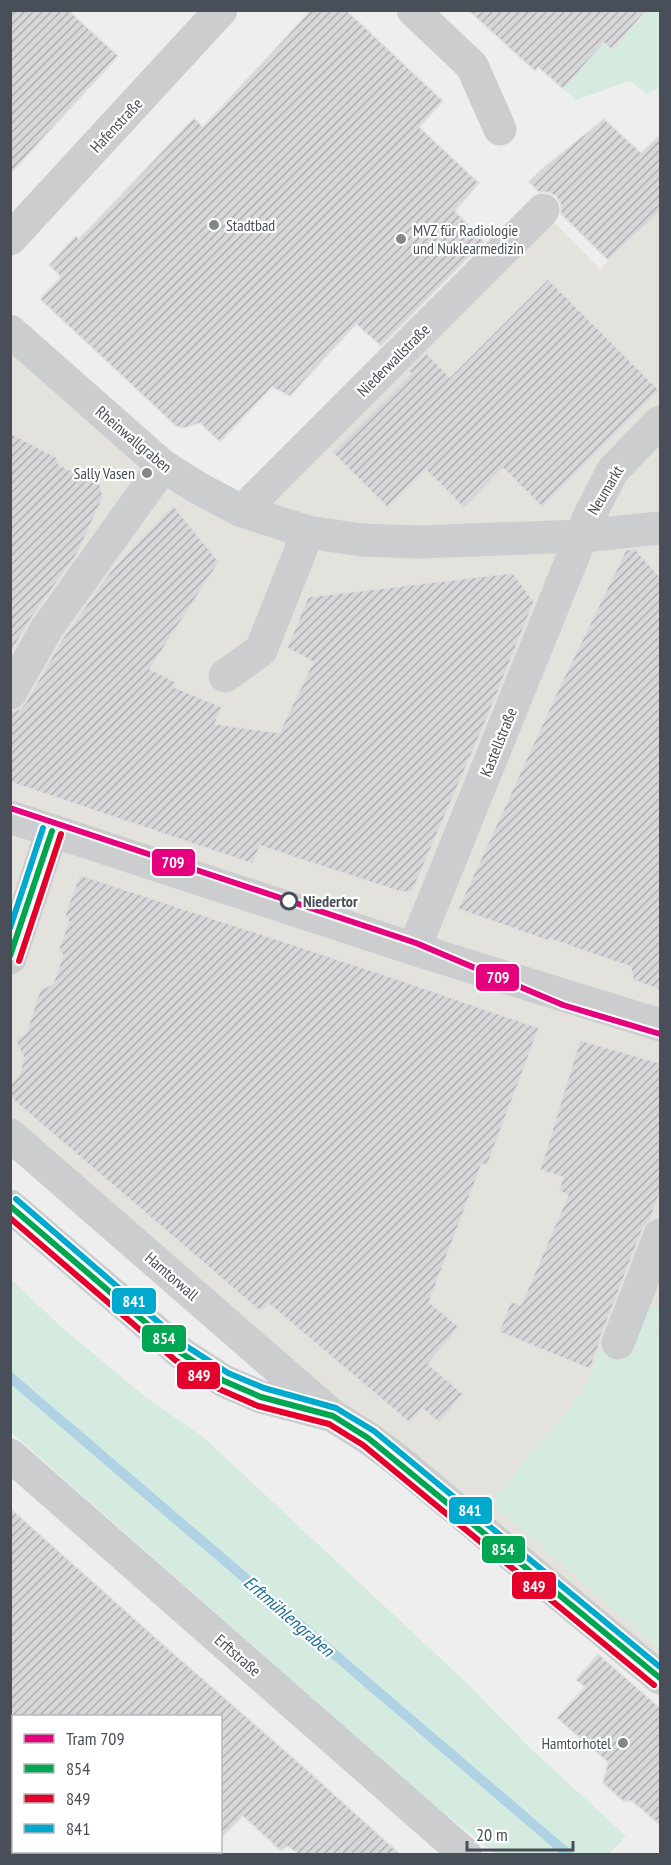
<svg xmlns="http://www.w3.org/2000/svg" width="671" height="1865" font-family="'PT Sans Narrow',sans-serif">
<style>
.commercial{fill:#e3e2dc}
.green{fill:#d5ebe0}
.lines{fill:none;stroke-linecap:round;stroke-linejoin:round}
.stream{stroke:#afd3e4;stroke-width:10}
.building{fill:url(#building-hatch);stroke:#e0e0e1;stroke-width:1.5}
.minor{stroke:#cbcdcf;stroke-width:33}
.bus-1-casing{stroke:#fff;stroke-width:10}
.bus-2-casing{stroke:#fff;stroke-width:10}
.bus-3-casing{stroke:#fff;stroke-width:10}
.bus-1{stroke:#00a651;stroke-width:6}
.bus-2{stroke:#e4002b;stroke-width:6}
.bus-3{stroke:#00a9ce;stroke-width:6}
.tram-1-casing{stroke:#fff;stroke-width:10}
.tram-1{stroke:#e5007d;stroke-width:6}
.poi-dot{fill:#82878c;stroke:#fff;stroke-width:2}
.stop-dot{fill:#fff;stroke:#484f58;stroke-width:3}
.labels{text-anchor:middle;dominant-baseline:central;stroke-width:4.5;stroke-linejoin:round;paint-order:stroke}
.street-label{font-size:16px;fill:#484f58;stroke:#fff}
.poi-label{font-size:16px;fill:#484f58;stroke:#fff;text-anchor:start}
.stop-label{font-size:16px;font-weight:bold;fill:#484f58;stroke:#fff;text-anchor:start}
.water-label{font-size:18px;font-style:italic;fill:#1d6e96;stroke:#fff}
.line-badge{stroke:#fff;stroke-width:2}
.badge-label{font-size:16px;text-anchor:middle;font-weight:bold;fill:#fff}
</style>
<defs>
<pattern id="building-hatch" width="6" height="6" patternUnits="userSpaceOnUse" patternTransform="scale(1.5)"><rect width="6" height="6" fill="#d7d6d8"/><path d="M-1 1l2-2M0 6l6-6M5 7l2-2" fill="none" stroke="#b0b0b2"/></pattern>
</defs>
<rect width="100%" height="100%" fill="#efeeee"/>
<path class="commercial" d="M 543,211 L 600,269 L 633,236 L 637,235 L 657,215 L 660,215 L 660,1672 L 11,1130 L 11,332 L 243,513 Z"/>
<g class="green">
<path d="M 647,11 L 660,11 L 660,87 L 647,94 L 630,81 L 576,100 L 563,89 L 604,43 L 612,50 Z"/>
<path d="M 10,1278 L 60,1326 L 148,1399 L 202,1436 L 468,1684 L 529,1747 L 626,1836 L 609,1854 L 496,1854 L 425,1798 L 11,1432 Z"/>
<path d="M 622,1296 L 660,1308 L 660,1318 L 655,1333 L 660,1336 L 660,1650 L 490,1502 L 583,1392 Z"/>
</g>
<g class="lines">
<path class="stream" d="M 10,1377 L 568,1854"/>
</g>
<g class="building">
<path d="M 10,10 L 68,10 L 118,56 L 10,174 Z"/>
<path d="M 311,10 L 346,10 L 443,101 L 419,127 L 479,183 L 455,211 L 484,242 L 381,346 L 356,324 L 290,396 L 272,387 L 220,442 L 200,423 L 184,428 L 176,426 L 40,299 L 61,277 L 49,265 L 76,236 L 79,239 L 194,118 L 203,127 Z"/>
<path d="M 468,10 L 647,10 L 612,50 L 604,43 L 563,89 L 538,67 L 535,71 Z"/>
<path d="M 604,119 L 641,153 L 660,135 L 660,212 L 608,260 L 561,214 L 561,205 L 556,196 L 547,192 L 539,192 L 529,182 L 542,169 Z"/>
<path d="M 548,279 L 659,390 L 542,507 L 503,468 L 464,508 L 426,470 L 388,508 L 332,452 L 411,373 L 408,371 L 426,353 L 450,377 Z"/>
<path d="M 10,433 L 56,457 L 59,465 L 100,485 L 103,497 L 77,554 L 32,617 L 10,654 Z"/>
<path d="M 173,505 L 219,562 L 150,669 L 176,682 L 174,687 L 222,707 L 215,724 L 279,733 L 313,662 L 287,648 L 308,597 L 513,573 L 534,602 L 487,718 L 412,892 L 401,892 L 260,846 L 253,864 L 10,782 L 10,712 L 20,709 L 26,702 L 63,638 L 110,572 Z"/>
<path d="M 635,549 L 660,577 L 660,990 L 633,980 L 631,967 L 550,939 L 549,941 L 458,909 L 558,690 L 626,550 Z"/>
<path d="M 80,875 L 394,978 L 539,1028 L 487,1166 L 482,1164 L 429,1302 L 459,1327 L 428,1364 L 463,1394 L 439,1423 L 422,1408 L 410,1423 L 269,1304 L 261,1312 L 10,1097 L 10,1085 L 19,1075 L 24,1058 L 15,1039 L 26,1033 L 40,990 L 53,984 L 63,955 L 59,948 L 69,922 L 65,914 Z"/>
<path d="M 580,1040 L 660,1063 L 660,1193 L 650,1220 L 643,1228 L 601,1336 L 599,1345 L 590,1369 L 499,1332 L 511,1301 L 521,1305 L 568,1195 L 559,1191 L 563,1177 L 540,1170 Z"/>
<path d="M 10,1508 L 167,1648 L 307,1770 L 400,1854 L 298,1854 L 288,1846 L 281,1851 L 243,1816 L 220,1839 L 220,1716 L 10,1716 Z"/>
<path d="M 598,1654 L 660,1708 L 660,1825 L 632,1801 L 623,1801 L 603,1783 L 608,1762 L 557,1718 L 585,1687 L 576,1680 Z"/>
</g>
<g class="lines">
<g class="minor">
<path d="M 413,10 L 472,66 L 500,129"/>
<path d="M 10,239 L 221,10"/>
<path d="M 10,331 L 163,466 L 198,488 L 242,511 L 308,532 L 362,540 L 418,542 L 582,536 L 660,528"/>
<path d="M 242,511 L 543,210"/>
<path d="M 225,676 L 261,650 L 308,532"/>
<path d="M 10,693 L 47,628 L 163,466"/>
<path d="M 10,817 L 414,949 L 660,1025"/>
<path d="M 414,949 L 589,517 L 613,470 L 660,422"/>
<path d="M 10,958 L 52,831"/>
<path d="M 10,1135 L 333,1416 L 368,1438 L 396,1459 L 660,1678"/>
<path d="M 10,1206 L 181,1353 L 224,1381 L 261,1397 L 326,1414"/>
<path d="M 618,1343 L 660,1235"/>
<path d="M 10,1455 L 465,1854"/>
</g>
<g class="bus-1-casing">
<g id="bus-1">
<path d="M 10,956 L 52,831"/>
<path d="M 10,1206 L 181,1353 L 224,1381 L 261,1397 L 333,1416 L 368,1438 L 660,1678"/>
</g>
</g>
<g class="bus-2-casing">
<g id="bus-2">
<path d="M 19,961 L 61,834"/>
<path d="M 10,1218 L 175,1360 L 219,1389 L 258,1406 L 329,1424 L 363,1445 L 654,1685"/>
</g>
</g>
<g class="bus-3-casing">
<g id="bus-3">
<path d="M 10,928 L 43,828"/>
<path d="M 16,1199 L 186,1346 L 228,1373 L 264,1388 L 336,1408 L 374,1431 L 660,1667"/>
</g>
</g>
<use href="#bus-1" class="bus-1"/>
<use href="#bus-2" class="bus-2"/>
<use href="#bus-3" class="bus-3"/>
<g class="tram-1-casing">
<path id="tram-1" d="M 10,808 L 416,943 L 563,1005 L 660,1034"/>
</g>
<use href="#tram-1" class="tram-1"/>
</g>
<g class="poi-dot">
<circle cx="214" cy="225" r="6"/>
<circle cx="401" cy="239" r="6"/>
<circle cx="147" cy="473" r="6"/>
<circle cx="623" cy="1743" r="6"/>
</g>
<circle class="stop-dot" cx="289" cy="901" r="8"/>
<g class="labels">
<g class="street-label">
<text transform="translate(116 125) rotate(-47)">Hafenstraße</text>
<text transform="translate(393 360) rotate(-45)">Niederwallstraße</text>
<text transform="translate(134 439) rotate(40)">Rheinwallgraben</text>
<text transform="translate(605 490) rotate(-59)">Neumarkt</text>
<text transform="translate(498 742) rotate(-68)">Kastellstraße</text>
<text transform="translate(172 1276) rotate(41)">Hamtorwall</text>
<text transform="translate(238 1655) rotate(41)">Erftstraße</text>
</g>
<g class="poi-label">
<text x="226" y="225">Stadtbad</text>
<text x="413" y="230">MVZ für Radiologie<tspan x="413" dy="18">und Nuklearmedizin</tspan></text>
<text x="135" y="473" text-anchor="end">Sally Vasen</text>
<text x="611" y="1743" text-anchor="end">Hamtorhotel</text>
</g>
<g class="stop-label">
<text x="303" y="901">Niedertor</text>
</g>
<g class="water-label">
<text transform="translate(289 1616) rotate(41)">Erftmühlengraben</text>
</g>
</g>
<g class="line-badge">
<rect x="151" y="848" width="45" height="29" rx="6" fill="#e5007d"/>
<rect x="475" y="963" width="45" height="29" rx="6" fill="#e5007d"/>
<rect x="111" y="1287" width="46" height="28" rx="6" fill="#00a9ce"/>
<rect x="141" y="1324" width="46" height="29" rx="6" fill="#00a651"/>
<rect x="176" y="1361" width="45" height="29" rx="6" fill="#e4002b"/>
<rect x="448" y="1496" width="45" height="29" rx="6" fill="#00a9ce"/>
<rect x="481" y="1535" width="45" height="29" rx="6" fill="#00a651"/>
<rect x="511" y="1571" width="46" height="29" rx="6" fill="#e4002b"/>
</g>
<g class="badge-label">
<text x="173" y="868">709</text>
<text x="498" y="983">709</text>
<text x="134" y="1307">841</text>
<text x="164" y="1344">854</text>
<text x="199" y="1381">849</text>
<text x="470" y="1516">841</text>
<text x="503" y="1555">854</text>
<text x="534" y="1592">849</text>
</g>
<rect width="671" height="1865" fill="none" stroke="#484f58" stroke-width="24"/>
<rect x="12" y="1715" width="210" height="138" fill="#ffffff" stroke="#b6b9bc" stroke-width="1.5"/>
<rect x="24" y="1734" width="30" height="9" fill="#e5007d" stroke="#b6b9bc" stroke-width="1.5"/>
<text x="66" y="1745" font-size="18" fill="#484f58">Tram 709</text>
<rect x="24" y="1764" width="30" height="9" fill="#00a651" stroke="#b6b9bc" stroke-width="1.5"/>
<text x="66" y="1775" font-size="18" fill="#484f58">854</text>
<rect x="24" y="1794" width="30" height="9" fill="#e4002b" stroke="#b6b9bc" stroke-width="1.5"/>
<text x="66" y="1805" font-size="18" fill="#484f58">849</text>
<rect x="24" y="1824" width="30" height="9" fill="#00a9ce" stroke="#b6b9bc" stroke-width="1.5"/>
<text x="66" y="1835" font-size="18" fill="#484f58">841</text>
<path d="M467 1841v9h106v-9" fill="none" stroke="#484f58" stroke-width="3"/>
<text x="476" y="1841" font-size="18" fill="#484f58" stroke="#ffffff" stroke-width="4.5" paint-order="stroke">20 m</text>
</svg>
